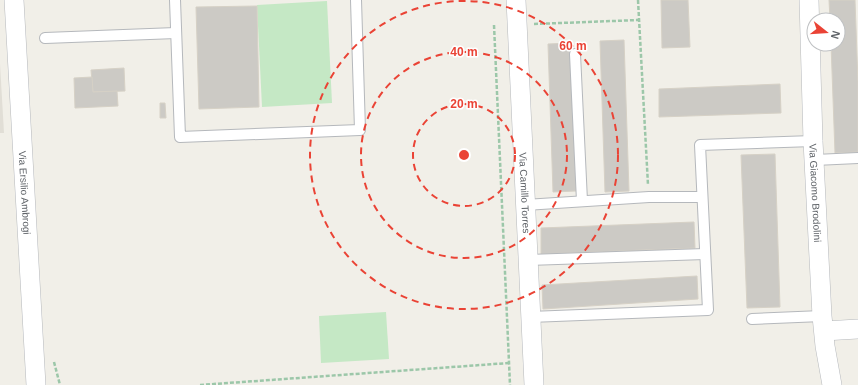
<svg xmlns="http://www.w3.org/2000/svg" width="858" height="385" font-family="Arial,sans-serif">
<style>
.education{fill:#e1ded6}
.pitch{fill:#c5e8c5}
.building{fill:#cccac5;stroke:#d6d1c6}
.lines{fill:none;stroke-linecap:round;stroke-linejoin:round}
.lane-casing{stroke:#b5b8bc;stroke-width:12}
.street-casing{stroke:#b5b8bc;stroke-width:20}
.path{stroke:#9cc7a9;stroke-width:2.5;stroke-dasharray:4 2;stroke-linecap:butt}
.lane{stroke:#fff;stroke-width:10}
.street{stroke:#fff;stroke-width:19}
.ring{fill:none;stroke:#ea4335;stroke-width:2;stroke-dasharray:7 5}
.labels{text-anchor:middle;dominant-baseline:central;stroke-width:3;stroke-linejoin:round;paint-order:stroke}
.street-label{font-size:10px;fill:#5f6368;stroke:#fff}
.centre{fill:#ea4335;stroke:#fff;stroke-width:2}
.ring-label{font-size:12px;text-anchor:middle;font-weight:bold;fill:#ea4335;stroke:#fff;stroke-width:3;stroke-linejoin:round;paint-order:stroke}
</style>
<rect width="100%" height="100%" fill="#f1efe8"/>
<path class="education" d="M 0,64 L 4,133 L 0,133 Z"/>
<g class="pitch">
<path d="M 327,1 L 332,103 L 262,107 L 257,5 Z"/>
<path d="M 386,312 L 389,359 L 321,363 L 319,316 Z"/>
</g>
<g class="building">
<path d="M 661,0 L 688,0 L 690,47 L 662,48 Z"/>
<path d="M 829,0 L 855,0 L 858,82 L 858,152 L 835,153 L 831,44 L 838,44 L 838,20 L 830,20 Z"/>
<path d="M 257,6 L 259,107 L 199,109 L 196,7 Z"/>
<path d="M 624,40 L 629,191 L 605,192 L 600,41 Z"/>
<path d="M 570,43 L 576,191 L 553,192 L 548,44 Z"/>
<path d="M 124,68 L 125,91 L 93,92 L 91,70 Z"/>
<path d="M 92,77 L 93,92 L 117,91 L 118,106 L 75,108 L 74,78 Z"/>
<path d="M 780,84 L 781,113 L 659,117 L 659,89 Z"/>
<path d="M 160,103 L 165,103 L 166,118 L 160,118 Z"/>
<path d="M 775,154 L 780,307 L 747,308 L 741,155 Z"/>
<path d="M 694,222 L 695,248 L 541,254 L 541,228 Z"/>
<path d="M 697,276 L 698,299 L 543,309 L 542,285 Z"/>
</g>
<g class="lines">
<g class="lane-casing">
<g id="lane">
<path d="M 175,0 L 180,137 L 360,130 L 356,0"/>
<path d="M 45,38 L 176,33"/>
<path d="M 575,54 L 582,201"/>
<path d="M 815,160 L 858,158"/>
<path d="M 525,205 L 649,197 L 702,197"/>
<path d="M 528,260 L 705,254"/>
<path d="M 530,317 L 708,310 L 700,145 L 813,141"/>
<path d="M 752,319 L 822,316"/>
</g>
</g>
<g class="street-casing">
<g id="street">
<path id="s1" d="M 14,0 L 36,385"/>
<path id="s2" d="M 516,0 L 534,385"/>
<path id="s3" d="M 809,0 L 813,141 L 822,316 L 825,346 L 832,385"/>
<path d="M 824,331 L 858,329"/>
</g>
</g>
<g class="path">
<path d="M 638,0 L 648,185"/>
<path d="M 534,24 L 639,20"/>
<path d="M 494,25 L 510,385"/>
<path d="M 54,362 L 60,385"/>
<path d="M 200,385 L 509,363"/>
</g>
<use href="#lane" class="lane"/>
<use href="#street" class="street"/>
</g>
<g class="ring">
<circle cx="464" cy="155" r="51"/>
<circle cx="464" cy="155" r="103"/>
<circle cx="464" cy="155" r="154"/>
</g>
<g class="labels">
<g class="street-label">
<text stroke="none"><textPath href="#s1" startOffset="193">Via Ersilio Ambrogi</textPath></text>
<text stroke="none"><textPath href="#s2" startOffset="193">Via Camillo Torres</textPath></text>
<text stroke="none"><textPath href="#s3" startOffset="193">Via Giacomo Brodolini</textPath></text>
</g>
</g>
<circle cx="464" cy="155" r="6" class="centre"/>
<g class="ring-label">
<text x="573" y="50">60 m</text>
<text x="464" y="56">40 m</text>
<text x="464" y="108">20 m</text>
</g>
<g transform="translate(826 32) rotate(107)"><circle r="19" fill="#ffffff" stroke="#bfc1c3"/>
<path d="M0-3L7 15L0 10L-7 15Z" fill="#ea4335"/>
<text y="-6" font-size="11" font-weight="bold" text-anchor="middle" fill="#5f6368">N</text>
</g>
</svg>
